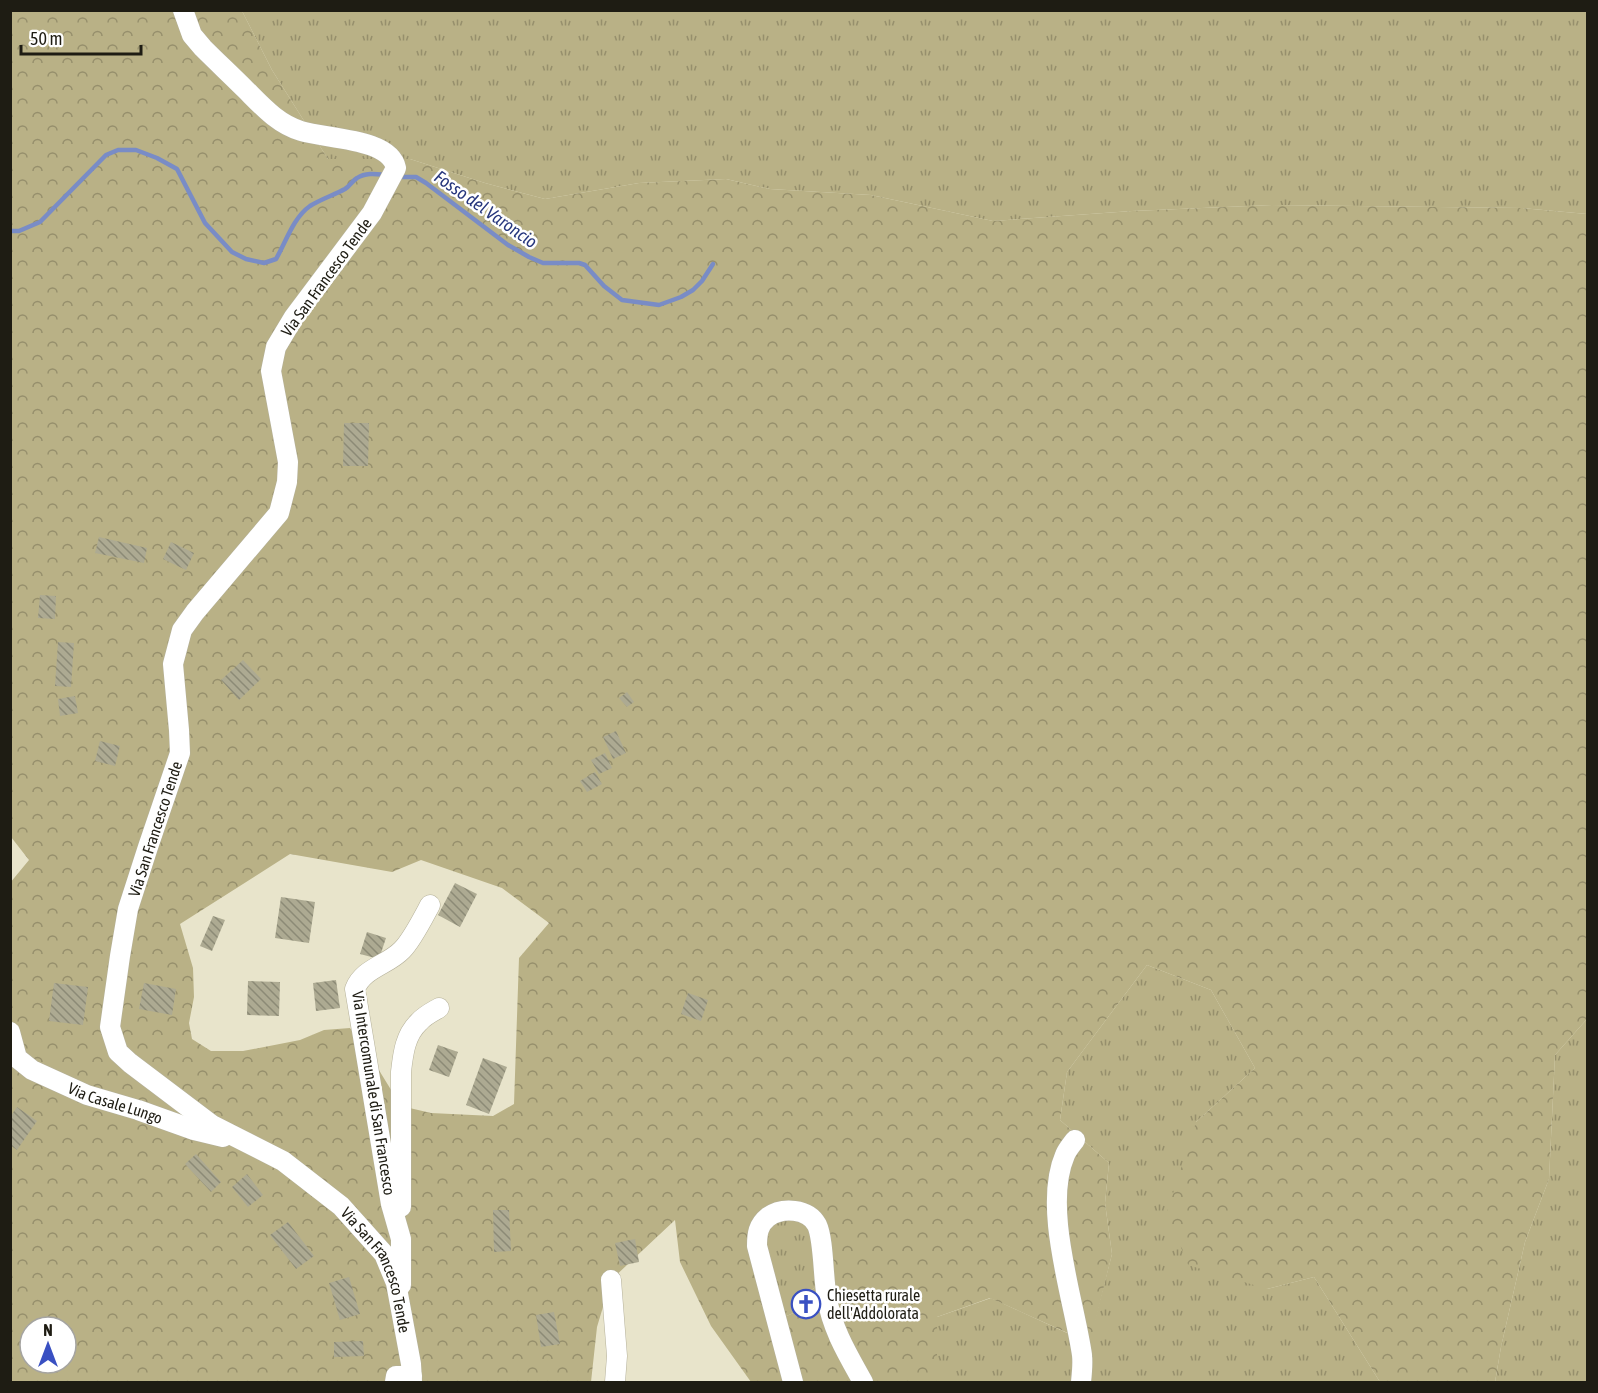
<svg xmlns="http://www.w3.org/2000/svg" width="1598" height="1393" font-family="'Asap Condensed',sans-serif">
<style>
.grass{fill:url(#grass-tufts)}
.forest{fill:url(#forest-crowns);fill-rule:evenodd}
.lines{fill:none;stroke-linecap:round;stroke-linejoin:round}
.stream{stroke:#798cc6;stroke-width:4.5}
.building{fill:url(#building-back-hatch)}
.minor-casing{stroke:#b4b099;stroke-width:21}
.minor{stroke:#fff;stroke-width:20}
.labels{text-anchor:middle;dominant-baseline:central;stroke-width:5;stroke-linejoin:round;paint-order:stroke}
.street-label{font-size:16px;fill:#1e1c13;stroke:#fff}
.poi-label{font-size:16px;fill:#1e1c13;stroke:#fff;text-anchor:start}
.water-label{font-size:18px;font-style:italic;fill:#27377d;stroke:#fff}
</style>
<defs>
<pattern id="grass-tufts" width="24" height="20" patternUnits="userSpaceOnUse" patternTransform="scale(1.5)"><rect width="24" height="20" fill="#b9b186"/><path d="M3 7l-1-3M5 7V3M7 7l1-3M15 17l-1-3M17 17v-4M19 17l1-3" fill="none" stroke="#968f6c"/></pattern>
<pattern id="forest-crowns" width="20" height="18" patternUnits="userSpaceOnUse" patternTransform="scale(1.5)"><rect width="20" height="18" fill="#b9b186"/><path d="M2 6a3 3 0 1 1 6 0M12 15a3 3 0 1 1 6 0" fill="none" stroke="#968f6c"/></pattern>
<pattern id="building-back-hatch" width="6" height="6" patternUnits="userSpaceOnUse" patternTransform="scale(1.5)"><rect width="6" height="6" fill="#adaa92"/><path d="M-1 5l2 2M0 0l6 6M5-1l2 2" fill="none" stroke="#8c8a76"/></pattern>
</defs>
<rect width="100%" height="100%" fill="#e8e4cb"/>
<g class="grass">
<path d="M 242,11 L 1587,11 L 1587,214 L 1522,208 L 1272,205 L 1132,211 L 993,221 L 871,195 L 770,189 L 726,179 L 639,183 L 545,199 L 485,183 L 410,159 L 328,159 L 272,70 Z"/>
<path d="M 1147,965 L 1211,990 L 1255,1068 L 1196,1122 L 1267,1289 L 1314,1277 L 1380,1382 L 937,1382 L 937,1317 L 991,1298 L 1089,1343 L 1112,1254 L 1105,1203 L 1109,1163 L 1060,1120 L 1067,1072 Z"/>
<path d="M 1587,1019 L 1587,1382 L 1495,1382 L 1501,1347 L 1525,1242 L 1549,1179 L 1555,1055 Z"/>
<path d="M 780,1219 C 795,1220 806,1220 813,1234 L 819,1285 L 805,1294 L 798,1297 L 798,1311 L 782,1318 L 765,1249 L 769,1229 Z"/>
</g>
<path class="forest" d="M 11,11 L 242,11 L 272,70 L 328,159 L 410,159 L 485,183 L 545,199 L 639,183 L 726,179 L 770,189 L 871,195 L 993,221 L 1132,211 L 1272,205 L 1522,208 L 1587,214 L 1588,890 L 1586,893 L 1588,894 L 1587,1019 L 1555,1055 L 1549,1179 L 1525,1242 L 1501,1347 L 1495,1382 L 1380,1382 L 1314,1277 L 1267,1289 L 1188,1265 L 1167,1212 L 1196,1122 L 1255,1068 L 1211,990 L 1147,965 L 1067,1072 L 1060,1120 L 1109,1163 L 1105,1203 L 1112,1254 L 1090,1343 L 990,1298 L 937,1317 L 937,1382 L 751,1382 L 711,1326 L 680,1262 L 675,1220 L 611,1280 L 597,1327 L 591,1382 L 11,1382 L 10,883 L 29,860 L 11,837 ZM 290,854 L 392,872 L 421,860 L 502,888 L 549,923 L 519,958 L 514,1104 L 493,1116 L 431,1113 L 401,1106 L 369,1054 L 350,1028 L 324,1030 L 300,1040 L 243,1051 L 211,1051 L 192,1039 L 189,1023 L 194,997 L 193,968 L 180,924 ZM 780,1219 C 786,1220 794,1219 800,1221 C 820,1229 817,1267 819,1285 L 805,1294 L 798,1297 L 798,1311 L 782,1318 L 765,1249 L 769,1229 ZM 30,1327 L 66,1327 L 66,1363 L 30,1363 Z"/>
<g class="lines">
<g class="stream">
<path d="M 399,177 L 416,177 L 426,183 L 508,245 L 529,257 L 543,263 L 579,263 L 585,265 L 604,286 L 622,300 L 659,305 L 681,297 L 693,290 L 702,281 L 713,264"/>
<path d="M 10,231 L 19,231 L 40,222 L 106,155 L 118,150 L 136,150 L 157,158 L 177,169 L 205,223 L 232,252 L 246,259 L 264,263 L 276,259 C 286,242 293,218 310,206 C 321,199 334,195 345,189 C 350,186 352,181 357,178 C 366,172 377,174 387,175"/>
</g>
</g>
<g class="building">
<path d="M 344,423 L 369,423 L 368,466 L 343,466 Z"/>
<path d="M 99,537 L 147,548 L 144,563 L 95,553 Z"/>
<path d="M 171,542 L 194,553 L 186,570 L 163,559 Z"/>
<path d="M 40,595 L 56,596 L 55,619 L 38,618 Z"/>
<path d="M 58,642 L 74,643 L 71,687 L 55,686 Z"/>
<path d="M 243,660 L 261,679 L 239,700 L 221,680 Z"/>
<path d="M 627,692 L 634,702 L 627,707 L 619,698 Z"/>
<path d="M 75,696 L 78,713 L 60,716 L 58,699 Z"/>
<path d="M 616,731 L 626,753 L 613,759 L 603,737 Z"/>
<path d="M 100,741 L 120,746 L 115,766 L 95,761 Z"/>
<path d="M 605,753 L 612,768 L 599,774 L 591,760 Z"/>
<path d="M 595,772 L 602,784 L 587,792 L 580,781 Z"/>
<path d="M 455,883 L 477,894 L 460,927 L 438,915 Z"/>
<path d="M 281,897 L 315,902 L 309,943 L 275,938 Z"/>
<path d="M 213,916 L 225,920 L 212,951 L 200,946 Z"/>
<path d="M 367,932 L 386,938 L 379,959 L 360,954 Z"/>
<path d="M 336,980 L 340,1008 L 316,1011 L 313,983 Z"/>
<path d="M 248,981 L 280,982 L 279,1016 L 247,1015 Z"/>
<path d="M 54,983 L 88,987 L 83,1025 L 49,1021 Z"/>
<path d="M 144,983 L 176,989 L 172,1015 L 139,1009 Z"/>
<path d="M 688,993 L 708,1000 L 701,1021 L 681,1014 Z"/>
<path d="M 438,1045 L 458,1052 L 449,1077 L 429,1070 Z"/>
<path d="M 483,1058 L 507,1067 L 489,1114 L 466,1105 Z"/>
<path d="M 17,1107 L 37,1121 L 17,1150 L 10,1145 L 10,1117 Z"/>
<path d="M 196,1154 L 221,1182 L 211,1192 L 185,1164 Z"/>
<path d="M 247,1174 L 263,1195 L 248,1207 L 232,1187 Z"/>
<path d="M 493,1210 L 509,1210 L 511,1251 L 494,1252 Z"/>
<path d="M 288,1222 L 314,1256 L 296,1269 L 270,1235 Z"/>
<path d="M 635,1239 L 639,1262 L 620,1266 L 615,1243 Z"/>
<path d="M 349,1277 L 360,1314 L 340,1320 L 329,1283 Z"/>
<path d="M 807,1295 L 812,1298 L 812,1311 L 801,1311 L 800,1298 Z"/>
<path d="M 554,1312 L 560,1344 L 541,1347 L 536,1315 Z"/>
<path d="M 363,1341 L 364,1356 L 334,1357 L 334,1342 Z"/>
</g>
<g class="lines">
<g class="minor-casing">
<g id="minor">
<path id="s1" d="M 183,10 L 192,35 L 203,48 C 217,62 232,76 246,90 C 263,107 278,124 301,131 C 326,139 390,138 396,168 L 372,213 L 294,317 L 276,347 L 271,371 L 288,462 L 287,482 L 279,513 L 195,612 L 182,630 L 173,664 L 179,730 L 180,753 L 148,847 L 128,909 L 120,956 L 110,1027 L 118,1052 L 130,1063 L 212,1125 L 283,1161 L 341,1206 L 384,1254 L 396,1283 L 411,1364 L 412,1382"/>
<path id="s2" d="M 10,1032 L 17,1058 L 32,1070 L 87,1095 L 138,1110 L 194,1130 L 223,1137"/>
<path d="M 1075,1140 C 1072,1144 1067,1150 1065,1155 C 1042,1208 1074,1299 1082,1355 C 1083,1364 1082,1373 1081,1382"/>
<path d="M 401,1207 L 401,1072 C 403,1054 405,1035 419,1022 C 424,1016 432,1012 439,1008"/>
<path d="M 611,1280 L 617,1356 L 615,1382"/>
<path d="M 401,1285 L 401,1239 L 391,1204 L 355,989 C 363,968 388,965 402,950 C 412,940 423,918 430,905"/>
<path d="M 395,1382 L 396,1376 L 412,1376"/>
<path d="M 793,1382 L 757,1246 C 757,1234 758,1225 768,1217 C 782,1207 808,1208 817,1225 C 824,1240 823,1280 827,1298 C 832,1329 848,1355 863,1382"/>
</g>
</g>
<use href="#minor" class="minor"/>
</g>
<defs>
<g id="church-ring" transform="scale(1.5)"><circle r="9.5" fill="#fff" stroke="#3950c2" stroke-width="1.5"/><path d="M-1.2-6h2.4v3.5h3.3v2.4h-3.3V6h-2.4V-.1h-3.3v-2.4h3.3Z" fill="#3950c2"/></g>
</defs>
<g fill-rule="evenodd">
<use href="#church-ring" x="806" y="1304"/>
</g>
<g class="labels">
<g class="street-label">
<text transform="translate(326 277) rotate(-54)">Via San Francesco Tende</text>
<text transform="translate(155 829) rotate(-72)">Via San Francesco Tende</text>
<text transform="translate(374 1093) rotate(81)">Via Intercomunale di San Francesco</text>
<text stroke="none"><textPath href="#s2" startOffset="136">Via Casale Lungo</textPath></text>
<text stroke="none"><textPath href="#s1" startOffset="1599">Via San Francesco Tende</textPath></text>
</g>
<g class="poi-label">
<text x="827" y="1295">Chiesetta rurale<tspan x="827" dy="18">dell'Addolorata</tspan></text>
</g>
<g class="water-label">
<text transform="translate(486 209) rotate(35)">Fosso del Varoncio</text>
</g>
</g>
<rect width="1598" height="1393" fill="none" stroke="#1e1c13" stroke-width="24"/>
<g transform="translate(48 1345)"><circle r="28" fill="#ffffff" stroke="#a5a4a1" stroke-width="1.5"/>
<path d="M0-4.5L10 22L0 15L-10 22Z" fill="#3950c2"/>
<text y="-9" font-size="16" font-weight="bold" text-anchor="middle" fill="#1e1c13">N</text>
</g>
<path d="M21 45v9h120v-9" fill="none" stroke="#1e1c13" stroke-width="3"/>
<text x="30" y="45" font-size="18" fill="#1e1c13" stroke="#ffffff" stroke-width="4.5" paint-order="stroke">50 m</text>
</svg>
